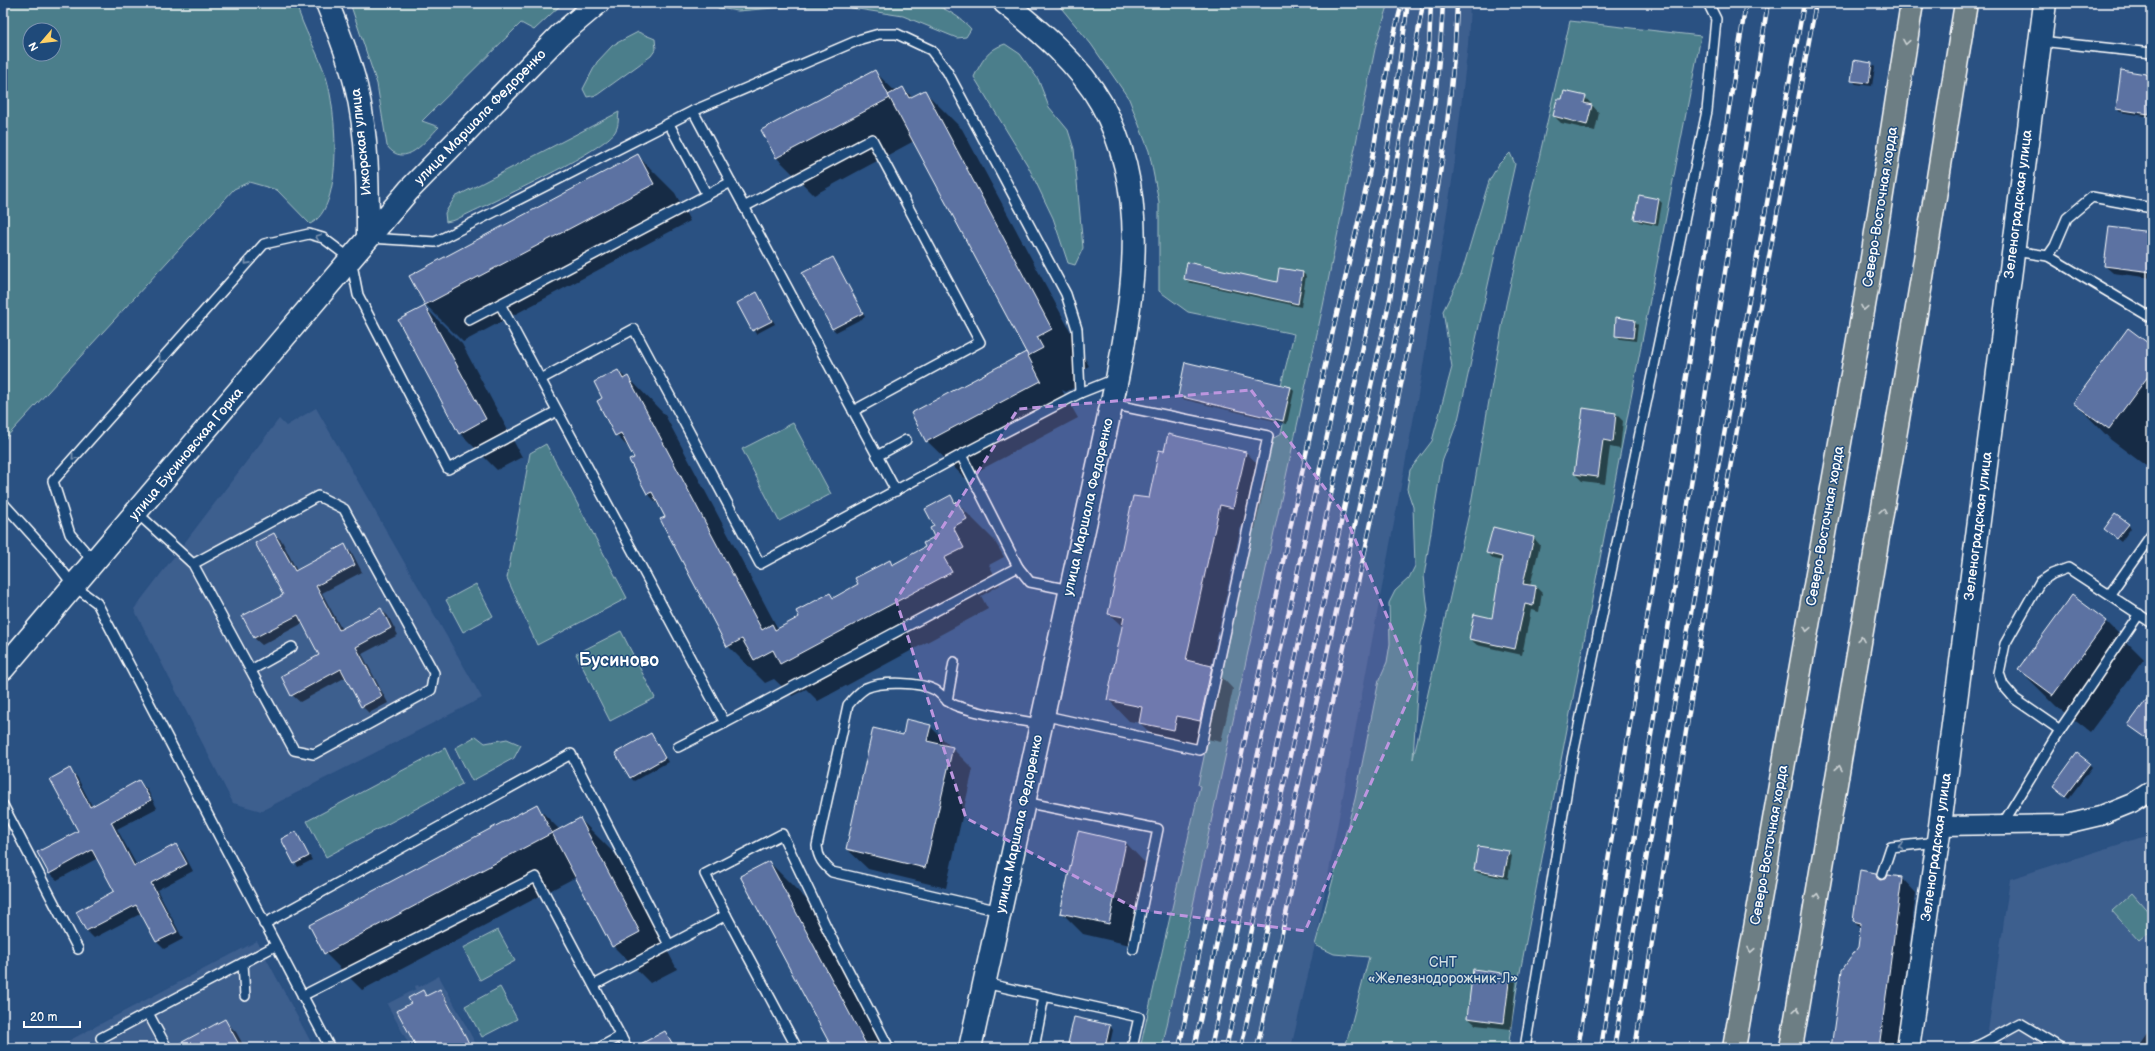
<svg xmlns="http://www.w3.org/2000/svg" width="2155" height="1051" font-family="'Balsamiq Sans',sans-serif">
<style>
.built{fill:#3d5e8e}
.green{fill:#4b7e8b;stroke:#a5bec5;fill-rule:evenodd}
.shadow{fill:#0007}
.building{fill:#5b72a2;stroke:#fff}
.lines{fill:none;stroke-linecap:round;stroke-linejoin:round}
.service-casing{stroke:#fff;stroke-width:12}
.minor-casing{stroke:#fff;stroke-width:21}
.tertiary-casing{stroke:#fff;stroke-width:25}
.primary-casing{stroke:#fff;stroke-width:25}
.service{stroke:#1f4a7a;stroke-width:9}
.minor{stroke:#1f4a7a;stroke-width:18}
.tertiary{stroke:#1f4a7a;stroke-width:22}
.primary{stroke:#6d7e84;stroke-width:22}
.rail-casing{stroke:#fff;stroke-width:4.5}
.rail{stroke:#1f4a7a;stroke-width:3;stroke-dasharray:9;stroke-linecap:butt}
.oneway{stroke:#ccd2d4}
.oneway2{stroke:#7992af}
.marked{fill:#bd96df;fill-opacity:0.2;stroke:#bd96df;stroke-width:3;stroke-dasharray:8 5;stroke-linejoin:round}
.labels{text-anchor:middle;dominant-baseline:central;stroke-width:3;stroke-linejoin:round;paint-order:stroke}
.street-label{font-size:14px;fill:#fff;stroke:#1f4a7a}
.park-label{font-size:14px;fill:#d2dfe2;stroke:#1f4a7a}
.district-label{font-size:18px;font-weight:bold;fill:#fff;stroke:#1f4a7a}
</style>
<rect width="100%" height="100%" fill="#2a5182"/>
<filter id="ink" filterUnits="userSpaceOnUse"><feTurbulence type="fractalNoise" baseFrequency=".025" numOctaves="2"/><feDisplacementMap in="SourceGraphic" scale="8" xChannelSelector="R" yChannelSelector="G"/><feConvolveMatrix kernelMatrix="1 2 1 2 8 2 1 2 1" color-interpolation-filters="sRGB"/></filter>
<g filter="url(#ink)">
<g class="built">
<path d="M 1389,3 L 1470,3 L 1468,45 L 1454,168 L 1421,379 L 1315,945 L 1291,1048 L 1162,1048 L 1323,306 L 1376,44 Z"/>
<path d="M 316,408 L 482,698 L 261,811 L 233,803 L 134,609 L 279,419 L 286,426 Z"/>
<path d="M 2152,834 L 2152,1048 L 2021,1048 L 1988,1031 L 2010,879 Z"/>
<path d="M 257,941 L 314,1048 L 55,1048 Z"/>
<path d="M 439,976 L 478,1048 L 411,1048 L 387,1004 L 416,989 L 415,986 L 418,985 L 419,987 Z"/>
</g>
<g class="green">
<path d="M 3,3 L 296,3 C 303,29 318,52 326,77 C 336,108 345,208 310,224 L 277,190 L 249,182 L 234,189 L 3,441 ZM 30,30 L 54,30 L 54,54 L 30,54 Z"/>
<path d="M 350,3 L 563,3 L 534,30 L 521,23 L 422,121 L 439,127 C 426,140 405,170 387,146 L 377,84 Z"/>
<path d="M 719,3 L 931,3 C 946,9 961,17 971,29 L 966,37 L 957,38 L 903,16 L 845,7 L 786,7 L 738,11 L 718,8 L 716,6 Z"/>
<path d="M 1057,3 L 1389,3 L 1376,44 L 1323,306 L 1162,1048 L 1140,1048 L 1200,786 L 1198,785 L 1272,439 L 1281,434 L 1291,387 L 1281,385 L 1294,334 L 1188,312 L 1159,291 L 1159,202 L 1149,151 L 1129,99 L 1091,44 Z"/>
<path d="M 1570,21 L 1701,36 L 1516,993 L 1508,1048 L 1345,1048 L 1369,957 L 1334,954 L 1315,945 L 1355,799 L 1379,680 L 1387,662 L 1390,644 L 1389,603 L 1395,591 L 1409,578 L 1415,566 L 1413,507 L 1407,489 L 1410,470 L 1432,441 L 1452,367 L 1443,311 L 1461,275 L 1489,181 L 1499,164 L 1510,153 L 1515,164 L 1458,420 L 1442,462 L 1424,576 L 1428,611 L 1420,644 L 1413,759 L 1470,509 L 1506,304 Z"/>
<path d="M 638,32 L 655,39 L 656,49 L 651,56 L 597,95 L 587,97 L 583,89 L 597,62 L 613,45 Z"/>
<path d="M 1005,44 L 1020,54 L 1038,79 L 1049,107 L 1068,130 L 1074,149 L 1083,248 L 1075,265 L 1068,263 L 1053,218 L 1028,166 L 974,77 C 981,62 988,49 1005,44 Z"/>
<path d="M 619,112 C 618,117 619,125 616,130 C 608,150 481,207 455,220 L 446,222 L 445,213 L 455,197 Z"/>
<path d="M 793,423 L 831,494 L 779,521 L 742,449 Z"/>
<path d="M 546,444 L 627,598 L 537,645 L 507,578 L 530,453 Z"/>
<path d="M 476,584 L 493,616 L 463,632 L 446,600 Z"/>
<path d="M 621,631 L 655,698 L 610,721 L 576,654 Z"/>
<path d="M 476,736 L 485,743 L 507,739 L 521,745 L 514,758 L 472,781 L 455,748 Z"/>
<path d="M 445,748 L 462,784 L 326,857 L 307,821 Z"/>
<path d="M 2132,893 L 2152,916 L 2152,930 L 2139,941 L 2112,911 Z"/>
<path d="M 498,930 L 515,961 L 480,980 L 463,948 Z"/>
<path d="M 500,987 L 517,1019 L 482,1037 L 465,1006 Z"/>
</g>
<g class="shadow">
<path d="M 1871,64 L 1875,67 L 1872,86 L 1856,84 L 1852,80 Z"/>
<path d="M 874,71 L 896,92 L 903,88 L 913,98 L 924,91 L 962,129 L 1089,366 L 1073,374 L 1079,385 L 1066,392 L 1062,390 L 1078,418 L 965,478 L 927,441 L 1026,353 L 1029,355 L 914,141 L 814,195 L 777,158 Z"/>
<path d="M 2122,71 L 2152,76 L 2152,117 L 2120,112 L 2117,109 Z"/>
<path d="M 1585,97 L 1599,113 L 1595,131 L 1561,123 L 1554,116 Z"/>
<path d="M 638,156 L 675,193 L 690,221 L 463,342 L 426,305 L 411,277 Z"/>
<path d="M 1659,200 L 1662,203 L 1658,226 L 1639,222 L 1635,219 Z"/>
<path d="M 2152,233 L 2152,278 L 2113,273 L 2105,266 Z"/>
<path d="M 833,258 L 865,317 L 836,332 L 833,329 Z"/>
<path d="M 1303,273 L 1306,276 L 1301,307 L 1188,282 L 1185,279 L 1278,283 Z"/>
<path d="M 757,293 L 775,324 L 756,334 L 738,303 Z"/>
<path d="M 425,307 L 462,344 L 522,457 L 497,470 L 460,433 Z"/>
<path d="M 1635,321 L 1638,325 L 1636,341 L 1620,339 L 1616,335 Z"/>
<path d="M 2152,347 L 2152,458 L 2146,466 L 2111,440 L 2074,402 Z"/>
<path d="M 618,371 L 626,378 L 628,377 L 665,415 L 778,629 L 801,618 L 830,594 L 834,599 L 860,585 L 889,561 L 893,565 L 927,548 L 936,537 L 935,526 L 950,496 L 994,540 L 1004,557 L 989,565 L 1000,585 L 981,596 L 988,609 L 818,701 L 806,689 L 792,696 L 774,679 L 765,683 L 728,646 L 666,517 L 661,507 L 648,494 L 630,461 L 636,458 L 632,451 L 616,435 L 604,398 Z"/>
<path d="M 1291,388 L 1294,391 L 1287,424 L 1182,399 L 1179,396 Z"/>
<path d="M 1584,410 L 1616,414 L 1623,421 L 1620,449 L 1610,447 L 1605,484 L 1582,481 L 1575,474 Z"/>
<path d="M 1246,452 L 1267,474 L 1255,529 L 1241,526 L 1211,666 L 1233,689 L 1221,742 L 1198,737 L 1195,751 L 1161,744 L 1140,723 L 1129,721 L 1108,699 L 1123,627 L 1109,614 L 1150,499 Z"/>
<path d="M 2128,525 L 2131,528 L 2121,542 L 2105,529 Z"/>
<path d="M 1493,529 L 1534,538 L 1540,545 L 1530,586 L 1536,587 L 1542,593 L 1539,612 L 1531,610 L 1522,655 L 1477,645 L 1470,639 L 1493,619 L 1503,561 L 1494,559 L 1487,553 Z"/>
<path d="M 274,534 L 282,541 L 297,571 L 344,546 L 352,553 L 362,572 L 322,593 L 342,630 L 381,609 L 388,616 L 398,635 L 362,654 L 388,703 L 369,713 L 362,706 L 346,677 L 300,702 L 292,695 L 321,656 L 303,623 L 262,645 L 254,638 L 284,595 Z"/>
<path d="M 2072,597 L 2107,622 L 2144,659 L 2090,732 L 2056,706 L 2019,669 Z"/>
<path d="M 930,726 L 973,769 L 946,888 L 868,869 L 847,849 L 904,737 Z"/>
<path d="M 651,734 L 668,762 L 634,781 L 631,778 Z"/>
<path d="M 2089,764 L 2092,767 L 2069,798 L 2057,790 Z"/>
<path d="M 69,770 L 77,777 L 92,806 L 139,782 L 147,789 L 157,808 L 117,829 L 137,866 L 176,845 L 183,852 L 193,871 L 157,890 L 183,939 L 164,949 L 157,942 L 142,913 L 94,938 L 87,931 L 77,912 L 115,891 L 98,858 L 57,880 L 49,873 L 79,831 Z"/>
<path d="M 536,806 L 560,830 L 580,819 L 617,856 L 677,969 L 650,983 L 613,946 L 576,877 L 362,990 L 325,953 Z"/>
<path d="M 296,832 L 312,860 L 298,867 L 282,839 Z"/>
<path d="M 1079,833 L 1126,843 L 1147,865 L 1130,945 L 1083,934 L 1061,912 Z"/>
<path d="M 1508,852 L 1512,856 L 1508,879 L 1478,873 L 1475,870 Z"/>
<path d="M 769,862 L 806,899 L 885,1048 L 833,1048 Z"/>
<path d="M 1876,874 L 1882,880 L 1902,878 L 1916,893 L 1896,1048 L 1832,1048 L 1859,947 L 1862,929 L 1854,921 Z"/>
<path d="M 1509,974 L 1516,982 L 1511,1029 L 1476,1025 L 1468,1018 Z"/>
<path d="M 440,990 L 443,993 L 472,1048 L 418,1048 L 413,1004 L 422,992 L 427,997 Z"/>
<path d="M 1075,1019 L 1110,1026 L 1113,1030 L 1109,1048 L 1068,1048 Z"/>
<path d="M 225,1021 L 236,1032 L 245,1048 L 193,1048 Z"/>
<path d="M 2152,1025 L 2152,1048 L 2136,1048 Z"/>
<path d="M 665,1032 L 668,1035 L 675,1048 L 656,1048 Z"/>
</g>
<g class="building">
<path d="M 1854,60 L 1872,63 L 1869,83 L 1851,81 Z"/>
<path d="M 875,70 L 890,98 L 776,158 L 761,130 Z"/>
<path d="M 2121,70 L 2152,75 L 2149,114 L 2116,109 Z"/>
<path d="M 903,87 L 909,98 L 925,90 L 1052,329 L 1037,337 L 1043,348 L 1028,356 L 888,95 Z"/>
<path d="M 1564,91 L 1586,96 L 1584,103 L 1592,105 L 1587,125 L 1553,116 L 1557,99 L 1562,99 Z"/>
<path d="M 638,154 L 654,184 L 425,305 L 409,276 Z"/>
<path d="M 1639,195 L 1659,199 L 1655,223 L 1634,219 Z"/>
<path d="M 2109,227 L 2152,232 L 2152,272 L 2104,266 Z"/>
<path d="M 833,257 L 863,313 L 832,329 L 802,273 Z"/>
<path d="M 1187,262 L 1277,282 L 1279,268 L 1303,272 L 1298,304 L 1184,279 Z"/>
<path d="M 757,292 L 772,321 L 752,331 L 737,303 Z"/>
<path d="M 425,306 L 486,419 L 459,434 L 398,320 Z"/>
<path d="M 1616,317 L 1635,320 L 1633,338 L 1615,336 Z"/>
<path d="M 2128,328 L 2152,346 L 2152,371 L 2109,429 L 2073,403 Z"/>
<path d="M 1026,352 L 1041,381 L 926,442 L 911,413 Z"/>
<path d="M 1185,362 L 1291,387 L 1283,421 L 1178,396 Z"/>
<path d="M 618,370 L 623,379 L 628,376 L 762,630 L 772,624 L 775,630 L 799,617 L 796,611 L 830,593 L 833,598 L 858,584 L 855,578 L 890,560 L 892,565 L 925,547 L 923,543 L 934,537 L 930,528 L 934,526 L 925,509 L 951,495 L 955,503 L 957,501 L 967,519 L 953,527 L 964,548 L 944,558 L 952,572 L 780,664 L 773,650 L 754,660 L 742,639 L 727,647 L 660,519 L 665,517 L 652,492 L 647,494 L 629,460 L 634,458 L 621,433 L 615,436 L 597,401 L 602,398 L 594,382 Z"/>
<path d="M 1583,408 L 1616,413 L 1613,442 L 1603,440 L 1598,477 L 1574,474 Z"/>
<path d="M 1168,434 L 1246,452 L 1233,508 L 1220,505 L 1186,660 L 1212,666 L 1200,721 L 1177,716 L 1174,730 L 1139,723 L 1142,707 L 1107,700 L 1124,617 L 1108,614 L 1133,496 L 1149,498 L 1159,450 L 1164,451 Z"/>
<path d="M 2115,514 L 2129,524 L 2117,539 L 2104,529 Z"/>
<path d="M 1493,527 L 1534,537 L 1523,584 L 1536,586 L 1533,606 L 1525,604 L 1515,649 L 1469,639 L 1474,614 L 1492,618 L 1502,557 L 1486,553 Z"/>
<path d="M 274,533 L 295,571 L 345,544 L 355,565 L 316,586 L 339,630 L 381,608 L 391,628 L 356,647 L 382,696 L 361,707 L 341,669 L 291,696 L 281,676 L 319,655 L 298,615 L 254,638 L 242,616 L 283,595 L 255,543 Z"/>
<path d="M 2072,595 L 2107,621 L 2053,695 L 2018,669 Z"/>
<path d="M 2152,692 L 2152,742 L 2128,725 Z"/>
<path d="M 906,719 L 931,725 L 927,741 L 953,747 L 925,868 L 846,849 L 873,728 L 903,735 Z"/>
<path d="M 651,733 L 665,758 L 630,778 L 615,753 Z"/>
<path d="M 2077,753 L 2090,763 L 2065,796 L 2053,786 Z"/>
<path d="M 70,768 L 90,807 L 139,780 L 151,800 L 111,822 L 134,866 L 176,844 L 187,864 L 151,883 L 177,932 L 156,942 L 136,905 L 86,931 L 76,912 L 114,891 L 92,850 L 49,874 L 37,852 L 78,831 L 50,779 Z"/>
<path d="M 537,804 L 552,833 L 324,954 L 309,925 Z"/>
<path d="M 580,818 L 640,932 L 612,947 L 552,833 Z"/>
<path d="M 296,831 L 309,856 L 294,864 L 281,839 Z"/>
<path d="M 1078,831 L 1126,842 L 1109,924 L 1060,913 Z"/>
<path d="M 1478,846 L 1509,851 L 1504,876 L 1474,870 Z"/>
<path d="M 769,861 L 868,1048 L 832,1048 L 756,906 L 740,876 Z"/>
<path d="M 1860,870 L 1876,873 L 1877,878 L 1880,880 L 1886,879 L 1888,875 L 1902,877 L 1879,1048 L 1831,1048 L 1842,970 L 1858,947 L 1861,923 L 1853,921 Z"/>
<path d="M 1473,969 L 1510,974 L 1504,1023 L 1467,1018 Z"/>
<path d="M 440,989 L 466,1037 L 471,1048 L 417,1048 L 397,1011 L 411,1003 L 408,998 L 423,990 L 426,996 Z"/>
<path d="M 1074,1017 L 1110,1025 L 1105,1048 L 1067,1048 Z"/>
<path d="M 225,1019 L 241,1048 L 173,1048 L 173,1047 Z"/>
<path d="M 665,1031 L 675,1048 L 633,1048 Z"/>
</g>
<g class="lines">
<g class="service-casing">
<g id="service">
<path d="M 2040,41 L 2152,53"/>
<path d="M 693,111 L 896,491"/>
<path d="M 669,124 L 707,195"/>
<path d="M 731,182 L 500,304 L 725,723 L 1018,567 L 1030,582 L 1070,590"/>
<path d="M 744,207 L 872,139 L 980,342 L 853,411"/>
<path d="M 2152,208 L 2092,197 L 2067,218 L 2055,246 L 2048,256 L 2152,318"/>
<path d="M 369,238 L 435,242 L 693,111 L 861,39 L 879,34 L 897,34 L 931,50 L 947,71 L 1066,294 L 1077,329 L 1080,393"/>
<path d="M 2014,251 L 2048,256"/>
<path d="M 469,320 L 500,304"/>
<path d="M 541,379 L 634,329 L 760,564 L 961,455 L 1080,393 L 1115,379"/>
<path d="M 961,455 L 1018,567"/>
<path d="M 877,456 L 906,440"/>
<path d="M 3,503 L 50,555 L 74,586 L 97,603 L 330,1048"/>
<path d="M 136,512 L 193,564 L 294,750 L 314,754 L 431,690 L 434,673 L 344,509 L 318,496 L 193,564"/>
<path d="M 94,562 L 70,534 L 53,481 L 264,244 L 309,234 L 323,238 L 351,259 L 358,295 L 448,469 L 557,411"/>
<path d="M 2110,594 L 2152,534"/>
<path d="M 251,670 L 292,647"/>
<path d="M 947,701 L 954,662"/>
<path d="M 1042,715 L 1200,750 L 1268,436 L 1111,404"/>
<path d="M 2060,730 L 2139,614"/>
<path d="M 678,747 L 725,723"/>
<path d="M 1024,802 L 1158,829 L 1133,949"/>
<path d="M 3,805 L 78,949"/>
<path d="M 2002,825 L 2060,730 L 2015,699 L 2003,685 L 1999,673 L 2005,644 L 2040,582 L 2052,574 L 2068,568 L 2152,623"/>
<path d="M 1882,874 L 1891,847 L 1938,842"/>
<path d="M 1000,911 L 832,872 C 823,864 818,858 817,846 L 848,705 C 853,699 859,692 866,688 C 882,681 920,682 935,690 C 943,695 947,703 957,706 C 984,715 1012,719 1040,724"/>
<path d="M 726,915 L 705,874 L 782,834 L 833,941 L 889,1048"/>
<path d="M 264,924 L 571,754 L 669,945"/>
<path d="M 243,963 L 245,996"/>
<path d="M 984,983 L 1139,1017 L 1132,1048"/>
<path d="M 594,985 L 726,915 L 797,1048"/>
<path d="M 302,996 L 536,877 L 627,1048"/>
<path d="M 101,1038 L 148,1013"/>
<path d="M 167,1048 L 148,1013 L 275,946"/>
<path d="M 599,1048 L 621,1036"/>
<path d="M 1034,1048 L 1044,996"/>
<path d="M 1525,1048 L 1571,764 L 1707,111 L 1716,19 L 1708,3"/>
<path d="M 1973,1048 C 1990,1041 2004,1031 2020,1023 L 2061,1048"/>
</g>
</g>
<g class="minor-casing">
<path id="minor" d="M 1940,826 L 2066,824 L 2100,816 L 2132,803 L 2152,790"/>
</g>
<g class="tertiary-casing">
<g id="tertiary">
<path d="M 327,3 C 338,30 349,58 356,86 C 368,135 368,188 368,238"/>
<path d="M 3,669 L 409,190 L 560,35 L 598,3"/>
<path d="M 970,1048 L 1117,379 C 1135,289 1149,188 1101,103 C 1079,64 1040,31 1005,3"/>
<path d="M 1908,1048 L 1940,826 L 2045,3"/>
</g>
</g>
<g class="primary-casing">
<g id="primary">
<path d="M 1734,1048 L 1869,277 L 1912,3"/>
<path d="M 1791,1048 L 1921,284 L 1966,3"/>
</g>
</g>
<use href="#service" class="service"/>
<use href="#minor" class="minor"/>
<use href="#tertiary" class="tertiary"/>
<use href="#primary" class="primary"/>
<g class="rail-casing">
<g id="rail">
<path d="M 1179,1048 L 1324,370 L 1369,175 L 1392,42 L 1402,3"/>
<path d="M 1194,1048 L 1384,174 L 1408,3"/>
<path d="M 1211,1048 L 1374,296 L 1423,3"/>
<path d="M 1226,1048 L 1390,299 L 1429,46 L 1431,3"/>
<path d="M 1241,1048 C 1279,872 1317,696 1356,520 C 1393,350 1434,177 1443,3"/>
<path d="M 1257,1048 L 1402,380 C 1426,256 1453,129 1457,3"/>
<path d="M 1578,1048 L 1746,3"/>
<path d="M 1601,1048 L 1768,3"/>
<path d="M 1614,1048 L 1654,813 L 1804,3"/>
<path d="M 1635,1048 L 1718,533 L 1816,3"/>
</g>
</g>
<use href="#rail" class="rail"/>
</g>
<defs><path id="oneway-chevron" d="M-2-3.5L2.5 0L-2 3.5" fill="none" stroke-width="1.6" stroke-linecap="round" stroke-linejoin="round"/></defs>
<g class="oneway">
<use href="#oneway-chevron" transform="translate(1906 42) rotate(99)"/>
<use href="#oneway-chevron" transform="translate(1864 308) rotate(100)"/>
<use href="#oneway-chevron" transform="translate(1883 511) rotate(-80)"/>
<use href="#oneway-chevron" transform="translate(1807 629) rotate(100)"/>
<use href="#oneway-chevron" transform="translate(1861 639) rotate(-80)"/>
<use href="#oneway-chevron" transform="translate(1839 768) rotate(-80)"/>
<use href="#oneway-chevron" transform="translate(1817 896) rotate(-80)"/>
<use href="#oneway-chevron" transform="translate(1751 950) rotate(100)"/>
<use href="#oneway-chevron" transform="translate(1797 1010) rotate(-80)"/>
</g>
<g class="oneway2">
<use href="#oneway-chevron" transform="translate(318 237) rotate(-160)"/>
<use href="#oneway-chevron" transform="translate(247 262) rotate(132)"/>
<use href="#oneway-chevron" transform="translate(161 360) rotate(132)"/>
<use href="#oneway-chevron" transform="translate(74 457) rotate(132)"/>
<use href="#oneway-chevron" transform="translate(1901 846) rotate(174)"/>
</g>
</g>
<path class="marked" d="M 1251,390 L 1345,515 L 1415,684 L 1305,931 L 1138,910 L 966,818 L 896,600 L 1018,409 Z"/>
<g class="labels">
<g class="street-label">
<text transform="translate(480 117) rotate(-46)">улица Маршала Федоренко</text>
<text transform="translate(361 142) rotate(-96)">Ижорская улица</text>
<text transform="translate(2018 204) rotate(-83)">Зеленоградская улица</text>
<text transform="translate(1880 207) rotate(-81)">Северо-Восточная хорда</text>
<text transform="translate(186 454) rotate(-50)">улица Бусиновская Горка</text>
<text transform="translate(1088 507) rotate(-77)">улица Маршала Федоренко</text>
<text transform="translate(1825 526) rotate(-80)">Северо-Восточная хорда</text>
<text transform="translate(1978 526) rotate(-83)">Зеленоградская улица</text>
<text transform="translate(1019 824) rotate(-78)">улица Маршала Федоренко</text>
<text transform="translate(1769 845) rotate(-80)">Северо-Восточная хорда</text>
<text transform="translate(1936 847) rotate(-82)">Зеленоградская улица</text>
</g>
<g class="park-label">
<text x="1443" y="962">СНТ<tspan x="1443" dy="16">«Железнодорожник-Л»</tspan></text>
</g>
<g class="district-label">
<text x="619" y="660">Бусиново</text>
</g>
</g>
<rect width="2155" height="1051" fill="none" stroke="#1f4a7a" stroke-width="16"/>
<rect x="8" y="8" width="2139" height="1035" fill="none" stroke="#fff" stroke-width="1.5" filter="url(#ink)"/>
<g transform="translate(42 42) rotate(242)"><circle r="19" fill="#1f4a7a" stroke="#7992af"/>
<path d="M0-3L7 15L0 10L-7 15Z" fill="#ffd166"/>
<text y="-6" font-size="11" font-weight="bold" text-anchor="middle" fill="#ffffff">N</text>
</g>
<path d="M24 1021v6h56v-6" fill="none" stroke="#ffffff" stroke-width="2"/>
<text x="30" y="1021" font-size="12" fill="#ffffff" stroke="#1f4a7a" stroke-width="3" paint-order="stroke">20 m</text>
</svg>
